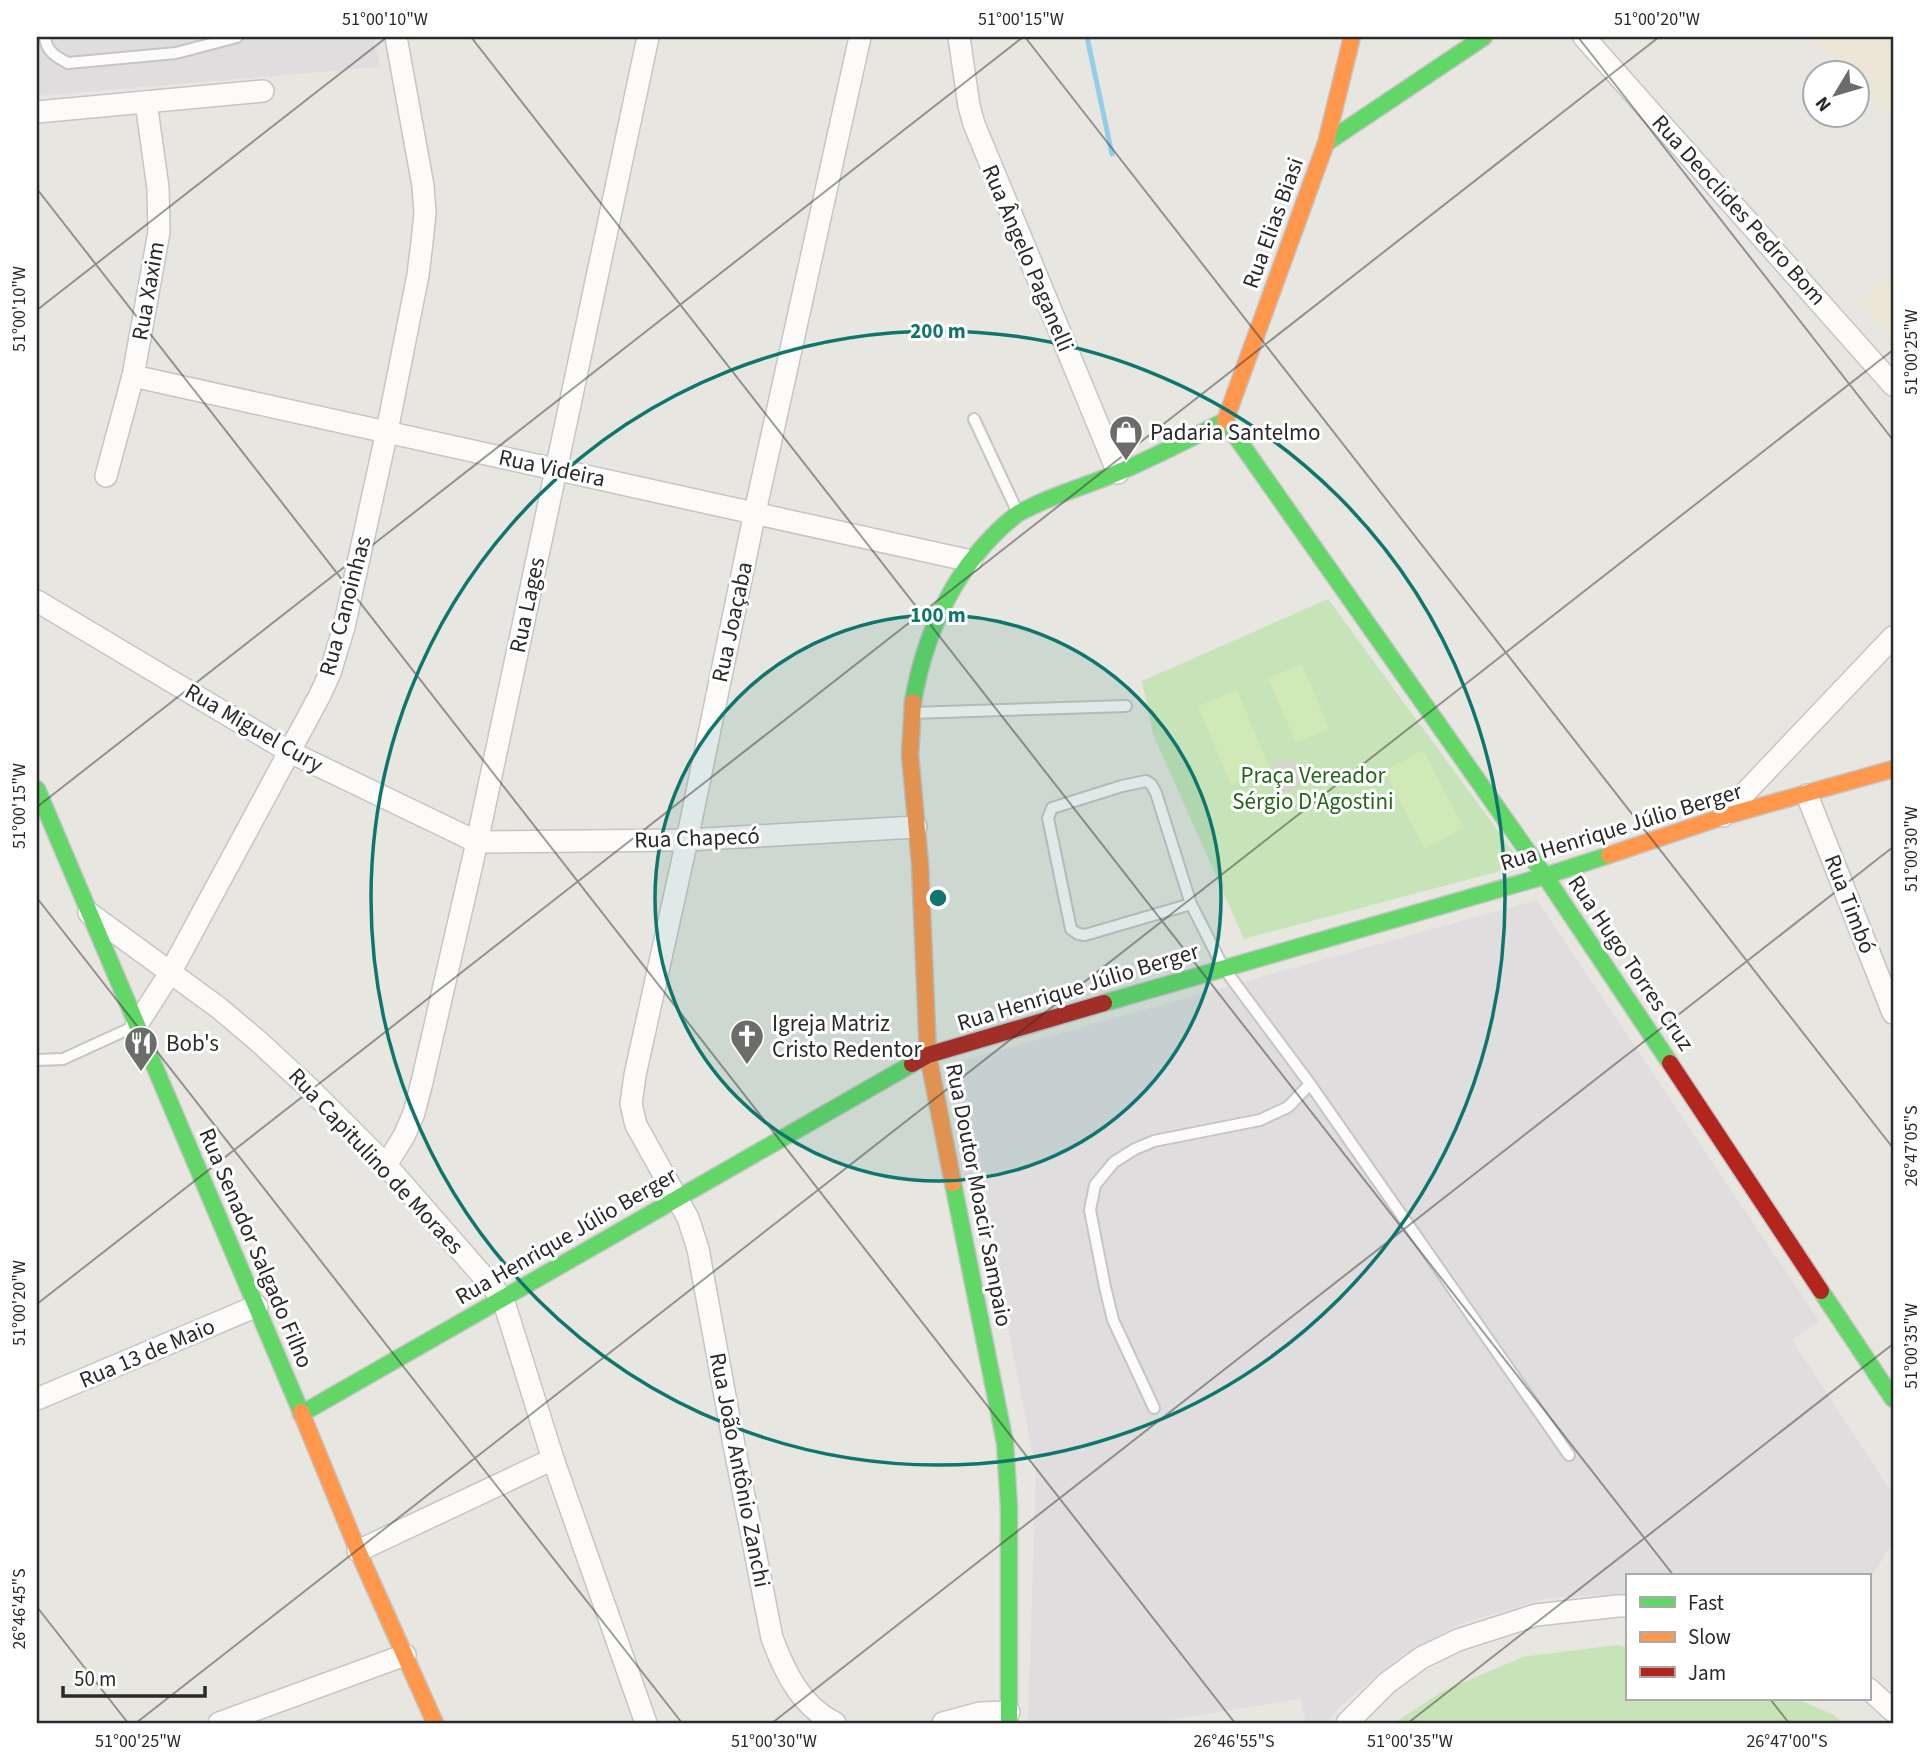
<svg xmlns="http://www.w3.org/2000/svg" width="1930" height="1760" font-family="'Source Sans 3',sans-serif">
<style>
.industrial{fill:#e0dddf}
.education{fill:#ebe6d5}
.green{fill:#c7e4b9}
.pitch{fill:#d1e8b7}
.plaza{fill:#d6d4ce}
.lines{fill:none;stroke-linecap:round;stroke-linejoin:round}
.stream{stroke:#94cde9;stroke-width:5}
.lane-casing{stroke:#c6c5c5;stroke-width:14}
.street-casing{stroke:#c6c5c5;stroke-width:24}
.fast-casing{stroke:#c6c5c5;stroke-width:19}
.slow-casing{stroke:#c6c5c5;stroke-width:19}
.jam-casing{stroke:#c6c5c5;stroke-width:19}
.lane{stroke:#fcfbfa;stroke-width:10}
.street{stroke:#fcfbfa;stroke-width:21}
.fast{stroke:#63d668;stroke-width:16}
.slow{stroke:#ff974d;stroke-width:16}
.jam{stroke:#b3261e;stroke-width:16}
.ticks{fill:none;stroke:#2a2a2a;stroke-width:2;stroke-opacity:0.45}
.ring{fill:none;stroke:#0f766e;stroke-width:3.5}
.labels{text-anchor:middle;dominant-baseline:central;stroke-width:6;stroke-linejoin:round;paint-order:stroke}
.street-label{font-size:23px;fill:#2a2a2a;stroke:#fff}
.poi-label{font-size:23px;fill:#2a2a2a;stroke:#fff;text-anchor:start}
.park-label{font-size:23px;fill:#24671b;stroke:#fff}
.centre{fill:#0f766e;stroke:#fff;stroke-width:3.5}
.ring-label{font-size:21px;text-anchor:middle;font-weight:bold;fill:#0f766e;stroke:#fff;stroke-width:6;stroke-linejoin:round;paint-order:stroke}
.neatline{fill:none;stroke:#2a2a2a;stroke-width:2.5}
.ticks-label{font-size:18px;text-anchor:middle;fill:#2a2a2a}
</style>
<rect width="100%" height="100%" fill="#e8e6e0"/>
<g class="industrial">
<path d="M 37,37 L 373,37 L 380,67 L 37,96 Z"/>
<path d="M 1537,900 L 1819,1321 L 1792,1340 L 1893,1494 L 1891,1545 L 1869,1581 L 1869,1576 L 1627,1576 L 1627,1594 L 1548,1598 L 1460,1624 L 1398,1658 L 1342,1705 L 1326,1723 L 1306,1723 L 1300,1699 L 1150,1723 L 1028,1723 L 1036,1472 L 957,1062 Z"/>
</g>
<g class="education">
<path d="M 1809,37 L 1893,37 L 1893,117 L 1857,82 L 1856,74 L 1848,73 Z"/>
<path d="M 1893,277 L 1893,345 L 1892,345 L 1860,298 Z"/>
</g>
<g class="green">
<path d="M 1328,599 L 1523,865 L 1244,939 L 1153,734 L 1142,681 Z"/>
<path d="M 1617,1645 L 1627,1647 L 1627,1699 L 1797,1699 L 1834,1715 L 1844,1723 L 1394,1723 L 1443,1691 L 1523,1657 Z"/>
</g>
<g class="pitch">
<path d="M 1302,664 L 1329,729 L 1296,743 L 1268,678 Z"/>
<path d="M 1237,690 L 1270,769 L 1231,785 L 1198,706 Z"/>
<path d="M 1423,750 L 1464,828 L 1425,849 L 1384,771 Z"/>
</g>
<circle class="plaza" cx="1287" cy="776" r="16"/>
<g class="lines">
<path class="stream" d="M 1087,37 L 1112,154"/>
<g class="lane-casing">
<g id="lane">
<path d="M 45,37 C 46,51 56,57 68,63 L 176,53 L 237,37"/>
<path d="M 974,419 L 1017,511"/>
<path d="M 911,713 L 1126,706"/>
<path d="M 37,1060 L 63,1059 L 133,1027"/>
<path d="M 1310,1084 L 1569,1455"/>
<path d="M 1154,1408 L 1113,1320 L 1105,1287 L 1090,1210 L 1095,1185 L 1114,1162 L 1135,1149 L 1154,1141 L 1260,1120 L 1288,1107 L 1310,1084 L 1223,967 L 1191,904 L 1156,793 L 1151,784 L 1146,781 L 1122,786 L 1052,808 L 1048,818 L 1071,929 L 1078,934 L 1085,935 L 1191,904"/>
</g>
</g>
<g class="street-casing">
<g id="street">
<path d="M 959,37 L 969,106 L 974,124 L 1118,473"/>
<path d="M 1584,37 L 1893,385"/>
<path d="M 37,112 L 263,91"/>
<path d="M 133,376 L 971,561"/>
<path d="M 106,476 L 133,376 L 159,232 L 158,188 L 146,102"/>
<path d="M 37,601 L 290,752 L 477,842 L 687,840 L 916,827"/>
<path d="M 1807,795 L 1893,1013"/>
<path d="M 1723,816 L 1893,637"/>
<path d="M 89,913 L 219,1008 L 258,1041 L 309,1088 L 386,1165 L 503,1299 L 553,1459 L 646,1723"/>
<path d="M 136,1026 L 170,973 L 320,695 L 330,673 L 344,627 L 387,431 L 418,275 L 422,242 L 425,213 L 423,186 L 396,37"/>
<path d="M 386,1165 L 404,1136 L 414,1113 L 422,1082 L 477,842 L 648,37"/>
<path d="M 37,1399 L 257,1306"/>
<path d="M 358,1551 L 553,1459"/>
<path d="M 1869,1689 L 1893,1711"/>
<path d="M 219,1723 L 405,1655"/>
<path d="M 835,1723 C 801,1706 785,1673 772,1638 L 734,1445 L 698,1249 L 688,1218 L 636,1125 L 631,1104 L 635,1075 L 687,840 L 755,512 L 860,37"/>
<path d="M 943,1723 L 980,1713 L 1009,1712"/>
<path d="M 1347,1723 L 1387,1683 L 1421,1658 L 1458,1640 L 1536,1615 L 1618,1606 L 1627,1606"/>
</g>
</g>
<g class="fast-casing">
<g id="fast">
<path d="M 1326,143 L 1484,37"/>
<path d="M 1225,421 L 1545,876 L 1670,1063"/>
<path d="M 913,702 C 925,630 958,561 1016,515 C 1021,511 1029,508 1035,505 C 1062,492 1092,484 1119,472 C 1155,457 1190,438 1225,421"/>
<path d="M 37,789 L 301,1412"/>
<path d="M 1104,1003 L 1545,876 L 1609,855"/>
<path d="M 953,1183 L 1005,1443 L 1009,1507 L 1009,1723"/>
<path d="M 1821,1291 L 1893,1399"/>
<path d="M 301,1414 L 912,1064"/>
</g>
</g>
<g class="slow-casing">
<g id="slow">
<path d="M 1225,421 L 1326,143 L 1352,37"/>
<path d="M 913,702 L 910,755 L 920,864 L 928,1055 L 953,1183"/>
<path d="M 1609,855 L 1722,817 L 1893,769"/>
<path d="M 301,1412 L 358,1551 L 435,1723"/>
</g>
</g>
<g class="jam-casing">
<g id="jam">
<path d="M 1670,1063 L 1821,1291"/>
<path d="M 912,1064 L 928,1055 L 1104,1003"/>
</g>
</g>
<use href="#lane" class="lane"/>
<use href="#street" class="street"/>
<use href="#fast" class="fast"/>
<use href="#slow" class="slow"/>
<use href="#jam" class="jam"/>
</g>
<path class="ticks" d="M 471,37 L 1674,1576M 1025,37 L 1893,1148M 1578,37 L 1893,440M 37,189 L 1235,1723M 37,310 L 387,37M 37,807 L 1023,37M 37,898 L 682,1723M 37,1304 L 1659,37M 37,1607 L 128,1723M 1770,1699 L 1789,1723M 136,1723 L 1893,350M 772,1723 L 1893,847M 1408,1723 L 1893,1344"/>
<circle cx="938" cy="898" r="283" fill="#0f766e" fill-opacity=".12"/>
<g class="ring">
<circle cx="938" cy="898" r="283"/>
<circle cx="938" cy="898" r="567"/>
</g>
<defs>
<g id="shop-pin" transform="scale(1.75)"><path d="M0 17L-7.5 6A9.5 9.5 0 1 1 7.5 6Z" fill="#6c6c6a" stroke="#fff"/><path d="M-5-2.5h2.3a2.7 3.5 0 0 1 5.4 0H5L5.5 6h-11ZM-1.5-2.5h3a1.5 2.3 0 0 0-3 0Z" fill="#fff"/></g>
<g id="church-pin" transform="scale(1.75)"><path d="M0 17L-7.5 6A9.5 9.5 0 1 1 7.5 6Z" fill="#6c6c6a" stroke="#fff"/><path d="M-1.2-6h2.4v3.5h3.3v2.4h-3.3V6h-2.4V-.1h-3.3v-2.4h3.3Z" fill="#fff"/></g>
<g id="restaurant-pin" transform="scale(1.75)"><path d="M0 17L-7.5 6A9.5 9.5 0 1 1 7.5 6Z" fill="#6c6c6a" stroke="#fff"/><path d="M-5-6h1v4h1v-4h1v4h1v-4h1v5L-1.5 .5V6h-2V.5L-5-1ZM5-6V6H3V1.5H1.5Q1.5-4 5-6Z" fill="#fff"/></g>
</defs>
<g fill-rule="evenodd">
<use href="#shop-pin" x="1126" y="432"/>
<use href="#church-pin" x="747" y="1036"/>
<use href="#restaurant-pin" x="141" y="1043"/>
</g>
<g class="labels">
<g class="street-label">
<text transform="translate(1739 210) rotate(48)">Rua Deoclides Pedro Bom</text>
<text transform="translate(1273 223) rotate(-70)">Rua Elias Biasi</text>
<text transform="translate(1028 258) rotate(67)">Rua Ângelo Paganelli</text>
<text transform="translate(148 291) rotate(-80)">Rua Xaxim</text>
<text transform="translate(552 468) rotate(12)">Rua Videira</text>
<text transform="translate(527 605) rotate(-78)">Rua Lages</text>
<text transform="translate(345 606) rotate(-75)">Rua Canoinhas</text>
<text transform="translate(732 622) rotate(-78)">Rua Joaçaba</text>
<text transform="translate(254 728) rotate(30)">Rua Miguel Cury</text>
<text transform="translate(1621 827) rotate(-17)">Rua Henrique Júlio Berger</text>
<text transform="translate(697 838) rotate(-2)">Rua Chapecó</text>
<text transform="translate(1850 904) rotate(69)">Rua Timbó</text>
<text transform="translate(1631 963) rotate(56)">Rua Hugo Torres Cruz</text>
<text transform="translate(1078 987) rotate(-17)">Rua Henrique Júlio Berger</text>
<text transform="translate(376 1161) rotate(47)">Rua Capitulino de Moraes</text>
<text transform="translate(979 1195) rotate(79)">Rua Doutor Moacir Sampaio</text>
<text transform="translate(566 1236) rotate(-30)">Rua Henrique Júlio Berger</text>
<text transform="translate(256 1248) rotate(67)">Rua Senador Salgado Filho</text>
<text transform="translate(147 1353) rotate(-23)">Rua 13 de Maio</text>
<text transform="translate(740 1470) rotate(79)">Rua João Antônio Zanchi</text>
</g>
<g class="poi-label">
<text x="1150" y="432">Padaria Santelmo</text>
<text x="772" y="1023">Igreja Matriz<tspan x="772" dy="26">Cristo Redentor</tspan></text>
<text x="166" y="1043">Bob's</text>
</g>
<g class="park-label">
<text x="1313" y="775">Praça Vereador<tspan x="1313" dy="26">Sérgio D'Agostini</tspan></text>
</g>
</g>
<circle cx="938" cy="898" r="10" class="centre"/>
<g class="ring-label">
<text x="938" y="338">200 m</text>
<text x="938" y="622">100 m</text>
</g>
<rect width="1930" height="1760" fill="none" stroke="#ffffff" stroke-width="77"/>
<rect x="1626" y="1574" width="245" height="126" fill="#ffffff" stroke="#aaaaaa" stroke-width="2"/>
<rect x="1640" y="1597" width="35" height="10" fill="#63d668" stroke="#aaaaaa" stroke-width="2"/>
<text x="1688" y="1610" font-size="21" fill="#2a2a2a">Fast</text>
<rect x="1640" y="1632" width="35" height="10" fill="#ff974d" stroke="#aaaaaa" stroke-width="2"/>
<text x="1688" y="1644" font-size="21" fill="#2a2a2a">Slow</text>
<rect x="1640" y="1667" width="35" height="10" fill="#b3261e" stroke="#aaaaaa" stroke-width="2"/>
<text x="1688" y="1680" font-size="21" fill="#2a2a2a">Jam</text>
<g transform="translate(1836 94) rotate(232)"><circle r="33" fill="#ffffff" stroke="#aaaaaa" stroke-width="2"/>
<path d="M0-5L12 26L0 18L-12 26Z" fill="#6c6c6a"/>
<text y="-10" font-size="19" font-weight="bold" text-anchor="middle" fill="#2a2a2a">N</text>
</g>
<path d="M63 1686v10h142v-10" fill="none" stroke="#2a2a2a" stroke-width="3.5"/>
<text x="74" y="1686" font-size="21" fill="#2a2a2a" stroke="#ffffff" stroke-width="5" paint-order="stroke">50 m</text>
<rect x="38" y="38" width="1854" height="1684" class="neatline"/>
<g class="ticks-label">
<text x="385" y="25">51°00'10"W</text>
<text x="1021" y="25">51°00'15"W</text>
<text x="1657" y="25">51°00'20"W</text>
<text transform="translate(19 309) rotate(-90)" y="6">51°00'10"W</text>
<text transform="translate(1911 352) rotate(-90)" y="6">51°00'25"W</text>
<text transform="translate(19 806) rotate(-90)" y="6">51°00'15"W</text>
<text transform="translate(1911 849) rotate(-90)" y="6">51°00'30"W</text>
<text transform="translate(1911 1146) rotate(-90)" y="6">26°47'05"S</text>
<text transform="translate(19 1303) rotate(-90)" y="6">51°00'20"W</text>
<text transform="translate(1911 1346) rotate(-90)" y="6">51°00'35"W</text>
<text transform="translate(19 1609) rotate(-90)" y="6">26°46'45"S</text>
<text x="138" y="1747">51°00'25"W</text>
<text x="774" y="1747">51°00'30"W</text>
<text x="1234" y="1747">26°46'55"S</text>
<text x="1410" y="1747">51°00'35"W</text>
<text x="1787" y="1747">26°47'00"S</text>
</g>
</svg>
